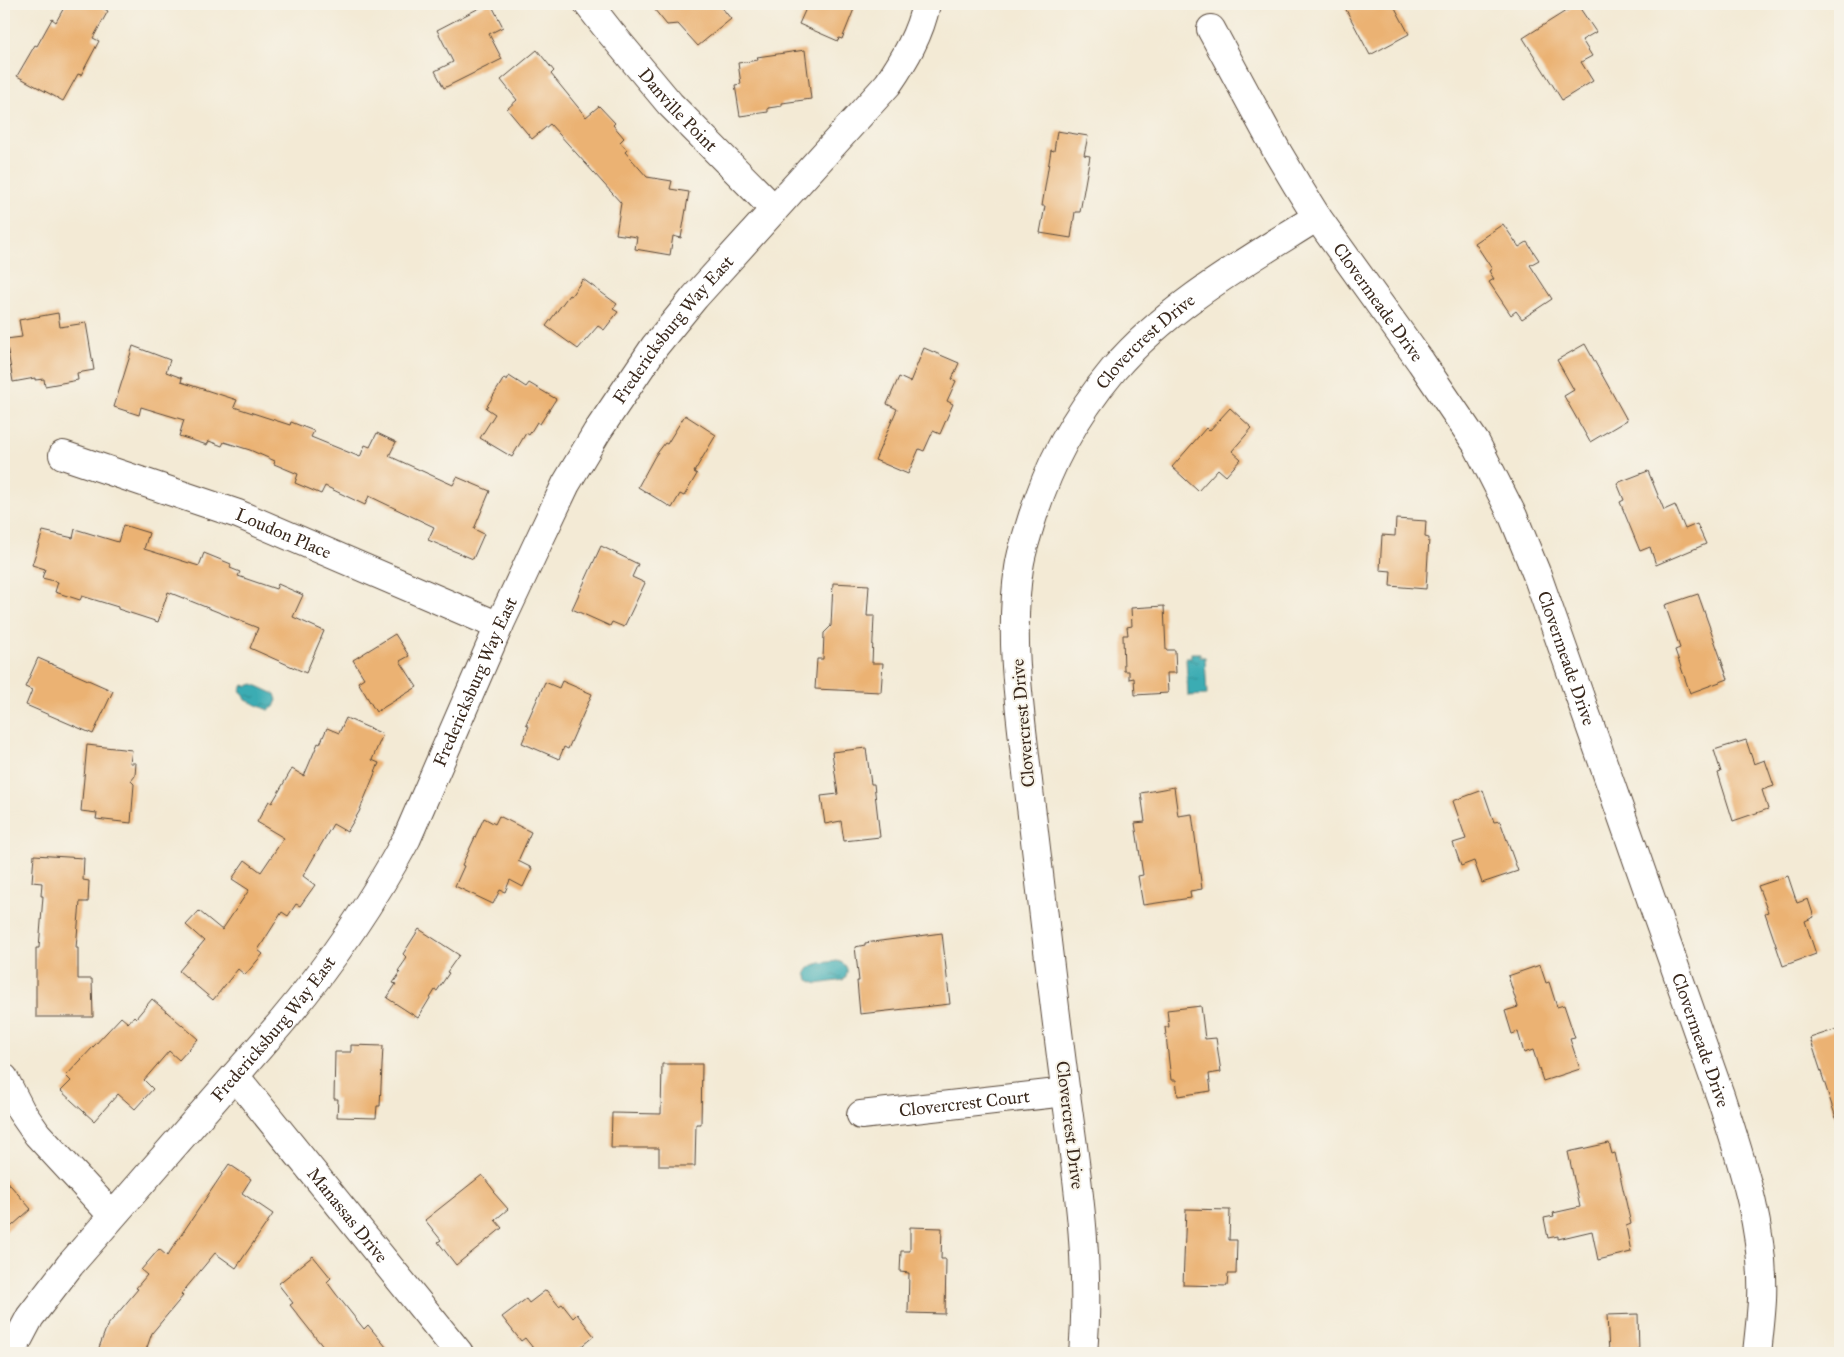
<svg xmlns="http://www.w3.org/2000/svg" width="1844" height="1357" font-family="'IM FELL Great Primer',serif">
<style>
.water{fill:url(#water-ripples);stroke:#3a6b68}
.building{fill:#ebb273}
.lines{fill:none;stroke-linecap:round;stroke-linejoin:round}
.minor-casing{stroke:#574739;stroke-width:30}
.minor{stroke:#fff;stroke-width:28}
.labels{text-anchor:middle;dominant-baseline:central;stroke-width:4;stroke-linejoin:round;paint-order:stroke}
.street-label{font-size:18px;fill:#3b2a1e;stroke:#f7f3e8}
</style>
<defs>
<pattern id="water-ripples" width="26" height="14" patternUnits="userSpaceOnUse" patternTransform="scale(1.25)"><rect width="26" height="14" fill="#3aacb3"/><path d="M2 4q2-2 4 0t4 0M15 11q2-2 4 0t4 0" fill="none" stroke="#328c91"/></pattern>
</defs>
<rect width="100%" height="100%" fill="#f7f3e8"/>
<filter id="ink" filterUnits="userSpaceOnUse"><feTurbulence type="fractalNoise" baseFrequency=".02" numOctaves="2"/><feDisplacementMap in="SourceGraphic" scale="10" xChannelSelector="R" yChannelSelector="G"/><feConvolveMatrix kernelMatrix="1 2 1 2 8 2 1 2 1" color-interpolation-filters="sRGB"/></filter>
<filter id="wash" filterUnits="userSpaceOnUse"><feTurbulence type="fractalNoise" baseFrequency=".0096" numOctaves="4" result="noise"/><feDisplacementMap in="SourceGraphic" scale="20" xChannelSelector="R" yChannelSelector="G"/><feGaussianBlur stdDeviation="1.12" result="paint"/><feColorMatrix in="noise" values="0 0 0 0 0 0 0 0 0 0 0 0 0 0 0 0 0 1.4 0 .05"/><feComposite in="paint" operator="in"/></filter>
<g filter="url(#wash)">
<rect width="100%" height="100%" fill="#f3ead5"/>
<g class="water">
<path d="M 1191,653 L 1200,653 L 1200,657 L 1205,657 L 1207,695 L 1188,696 L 1186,658 L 1191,658 Z"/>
<path d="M 253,684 L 275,694 L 277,700 L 274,707 L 268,710 L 246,700 L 243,693 L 240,691 L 243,685 L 247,686 Z"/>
<path d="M 837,961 C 847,963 851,972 843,980 L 817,984 L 808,980 L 806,973 C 811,961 826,963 837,961 Z"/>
</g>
<g id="blocks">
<g class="building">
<path d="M 66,4 L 96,4 L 108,11 L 93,38 L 99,41 L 81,75 L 78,74 L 63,101 L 17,76 L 35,45 L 37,46 L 52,19 L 56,22 Z"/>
<path d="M 487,4 L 491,4 L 503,27 L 489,34 L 502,59 L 444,88 L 435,71 L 453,62 L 437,30 Z"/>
<path d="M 650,4 L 719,4 L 731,19 L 698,46 L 678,24 L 667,25 Z"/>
<path d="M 808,4 L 856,4 L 842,39 L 839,38 L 838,41 L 799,24 Z"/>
<path d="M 1343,4 L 1393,4 L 1409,34 L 1370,55 Z"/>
<path d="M 1577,4 L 1596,32 L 1582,40 L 1592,56 L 1581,62 L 1593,81 L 1562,100 L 1523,38 Z"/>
<path d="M 537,50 L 554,71 L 551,74 L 586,117 L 599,106 L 615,123 L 613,125 L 624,138 L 620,142 L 627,150 L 625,152 L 647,177 L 672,181 L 670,189 L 689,192 L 681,238 L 673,236 L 670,255 L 635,249 L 637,237 L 616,234 L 621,203 L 550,124 L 532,139 L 507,109 L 517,100 L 501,80 Z"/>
<path d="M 805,50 L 811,99 L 782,103 L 782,106 L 768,108 L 768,112 L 740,116 L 735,85 L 741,84 L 738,63 L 758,60 L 757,57 Z"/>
<path d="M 1057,131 L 1088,136 L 1084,155 L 1090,156 L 1080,212 L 1075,212 L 1071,238 L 1040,233 L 1045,206 L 1042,206 L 1051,150 L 1054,151 Z"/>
<path d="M 1503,224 L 1519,247 L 1527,242 L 1539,260 L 1530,265 L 1552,299 L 1522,319 L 1516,311 L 1511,315 L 1489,282 L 1494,279 L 1489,271 L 1492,269 L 1475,243 Z"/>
<path d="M 583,279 L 617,304 L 613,309 L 618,312 L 604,330 L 598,326 L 578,349 L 546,326 L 569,295 L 571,296 Z"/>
<path d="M 58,313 L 60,327 L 86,323 L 94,370 L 77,373 L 78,380 L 45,386 L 44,379 L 35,380 L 35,378 L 13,382 L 6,339 L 22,337 L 19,320 Z"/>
<path d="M 1585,344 L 1627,420 L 1590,442 L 1564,396 L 1574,390 L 1557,360 Z"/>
<path d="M 133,346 L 170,360 L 166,372 L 182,378 L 181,382 L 237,400 L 234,407 L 290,425 L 291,422 L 314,431 L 311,437 L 360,457 L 365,445 L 370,447 L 377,433 L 396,442 L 389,456 L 453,485 L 457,477 L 490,491 L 474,529 L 484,534 L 473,559 L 428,540 L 434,527 L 369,496 L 365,505 L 325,486 L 321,494 L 295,483 L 298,474 L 274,464 L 275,461 L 250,450 L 224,442 L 222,446 L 209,441 L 207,445 L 179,436 L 184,420 L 141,407 L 139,415 L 114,407 Z"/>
<path d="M 924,348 L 959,363 L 952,379 L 956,381 L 947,401 L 953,404 L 940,434 L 933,431 L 924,451 L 919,449 L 908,474 L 875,460 L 897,409 L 887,404 L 899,377 L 910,382 Z"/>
<path d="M 509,376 L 526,387 L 529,383 L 556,399 L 540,424 L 537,422 L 529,435 L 526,433 L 512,457 L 480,438 L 495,414 L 486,408 L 504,378 L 507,380 Z"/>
<path d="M 1230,408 L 1252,428 L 1232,451 L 1241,459 L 1226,476 L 1218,469 L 1198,491 L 1172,467 L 1206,428 L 1209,431 Z"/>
<path d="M 685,415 L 716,435 L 694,472 L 697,474 L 684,496 L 680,494 L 672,508 L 638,487 L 655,456 L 665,443 L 667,444 Z"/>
<path d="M 1648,471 L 1664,510 L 1675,505 L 1685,529 L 1697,524 L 1706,544 L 1656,565 L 1650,547 L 1640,551 L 1620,502 L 1624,500 L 1617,483 Z"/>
<path d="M 1396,519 L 1426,521 L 1425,537 L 1429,538 L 1426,589 L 1390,586 L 1391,571 L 1380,570 L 1382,535 L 1395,536 Z"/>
<path d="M 123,525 L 149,533 L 144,549 L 199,566 L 204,553 L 231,564 L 230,568 L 240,572 L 238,576 L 276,589 L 278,584 L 303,595 L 293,617 L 324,631 L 306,673 L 250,648 L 258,628 L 168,592 L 158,622 L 118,609 L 118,607 L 82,596 L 80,600 L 55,592 L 58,582 L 42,578 L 45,569 L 32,565 L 43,531 L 73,538 L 75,529 L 118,542 Z"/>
<path d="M 601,546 L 638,564 L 632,577 L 645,583 L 624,627 L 612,622 L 610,626 L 572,609 Z"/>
<path d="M 833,583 L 869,585 L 867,616 L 874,616 L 872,663 L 883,663 L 881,692 L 815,689 L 817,659 L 823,659 L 824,633 L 831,626 Z"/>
<path d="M 1698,594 L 1728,679 L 1690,693 L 1675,650 L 1680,648 L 1665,605 Z"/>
<path d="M 1164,606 L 1166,650 L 1175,650 L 1176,673 L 1167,673 L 1168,693 L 1135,695 L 1134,678 L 1129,679 L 1129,671 L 1124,671 L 1123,635 L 1128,635 L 1127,627 L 1132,626 L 1131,608 Z"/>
<path d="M 395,634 L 409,656 L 400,661 L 417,687 L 376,712 L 358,682 L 364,678 L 353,660 Z"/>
<path d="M 38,658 L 113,691 L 93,734 L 26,705 L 32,690 L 25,687 Z"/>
<path d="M 562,681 L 592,694 L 568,749 L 564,747 L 559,759 L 522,743 L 529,726 L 526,724 L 545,682 L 559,688 Z"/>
<path d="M 346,718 L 383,734 L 372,760 L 379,763 L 359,812 L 347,832 L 333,824 L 303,876 L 315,885 L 300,906 L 296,904 L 288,916 L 282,912 L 258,950 L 263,954 L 245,975 L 238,969 L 213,1000 L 179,971 L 204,941 L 186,925 L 199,911 L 222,930 L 249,890 L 232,879 L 245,860 L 261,872 L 284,838 L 257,822 L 269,801 L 272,803 L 292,769 L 304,776 L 318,743 L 320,744 L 327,728 L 339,733 Z"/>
<path d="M 1746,740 L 1754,764 L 1765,760 L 1774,786 L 1762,790 L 1768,809 L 1733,821 L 1718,773 L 1721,772 L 1714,750 Z"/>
<path d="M 87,745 L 132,750 L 130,763 L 136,763 L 135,776 L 131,781 L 134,784 L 131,823 L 96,819 L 97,813 L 81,811 Z"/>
<path d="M 866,748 L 871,784 L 874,784 L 880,837 L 844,841 L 841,821 L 825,824 L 821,796 L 838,794 L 832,752 Z"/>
<path d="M 1174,787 L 1178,816 L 1192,814 L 1202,889 L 1190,891 L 1191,898 L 1143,905 L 1138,876 L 1143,875 L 1135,823 L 1145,822 L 1141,793 Z"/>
<path d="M 1483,790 L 1494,822 L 1500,821 L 1518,871 L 1482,883 L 1474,861 L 1461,866 L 1453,843 L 1466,839 L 1453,801 Z"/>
<path d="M 499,816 L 531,832 L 518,861 L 532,868 L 523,887 L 510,880 L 505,892 L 500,890 L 493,904 L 455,886 L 464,866 L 462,865 L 484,818 L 495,824 Z"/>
<path d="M 34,855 L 84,858 L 83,880 L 89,881 L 88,902 L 80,902 L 76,948 L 78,948 L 78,979 L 92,979 L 93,1017 L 36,1017 L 36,948 L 39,948 L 43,896 L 41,896 L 42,883 L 32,882 Z"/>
<path d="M 1788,876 L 1797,903 L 1808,899 L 1814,917 L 1805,921 L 1816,954 L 1783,966 L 1765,913 L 1768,912 L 1758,886 Z"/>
<path d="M 419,929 L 459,955 L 447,972 L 449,973 L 437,991 L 435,990 L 418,1018 L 387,998 L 396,984 L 393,983 L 400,973 L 398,971 L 407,958 L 403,954 Z"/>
<path d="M 942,933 L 950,1004 L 860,1014 L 857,981 L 859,981 L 855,947 L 865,945 L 865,943 Z"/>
<path d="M 1540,965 L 1546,983 L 1549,982 L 1557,1007 L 1564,1005 L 1575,1038 L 1570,1039 L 1580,1069 L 1543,1081 L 1533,1050 L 1524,1053 L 1518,1032 L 1512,1034 L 1505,1011 L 1518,1007 L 1508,976 Z"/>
<path d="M 152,999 L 198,1039 L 179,1060 L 169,1051 L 144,1080 L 153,1089 L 135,1109 L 118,1094 L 94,1121 L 61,1091 L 71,1081 L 66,1076 L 121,1017 L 128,1023 L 134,1016 L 136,1018 Z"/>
<path d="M 1201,1006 L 1205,1039 L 1216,1038 L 1221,1072 L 1209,1074 L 1211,1091 L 1178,1096 L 1176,1080 L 1171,1080 L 1165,1027 L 1169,1027 L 1167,1010 Z"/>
<path d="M 1840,1028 L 1840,1117 L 1836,1118 L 1810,1038 Z"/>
<path d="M 351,1045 L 383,1046 L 380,1106 L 377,1106 L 376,1118 L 337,1117 L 338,1099 L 334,1099 L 335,1052 L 351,1052 Z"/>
<path d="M 662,1064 L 702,1064 L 701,1124 L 696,1124 L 695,1166 L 659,1166 L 659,1148 L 611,1148 L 612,1113 L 661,1114 Z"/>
<path d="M 1609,1143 L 1612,1154 L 1615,1153 L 1631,1224 L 1626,1226 L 1631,1252 L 1598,1260 L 1592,1231 L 1558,1239 L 1558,1236 L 1548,1238 L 1544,1218 L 1554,1216 L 1553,1213 L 1580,1207 L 1568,1152 Z"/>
<path d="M 229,1164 L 251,1179 L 242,1193 L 273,1214 L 236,1268 L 215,1253 L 181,1294 L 183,1296 L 152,1333 L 145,1353 L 97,1353 L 107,1326 L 138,1289 L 136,1288 L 147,1275 L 141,1270 L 159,1249 L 167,1256 Z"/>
<path d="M 482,1175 L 495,1192 L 494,1193 L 508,1209 L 495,1220 L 502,1228 L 456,1265 L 438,1242 L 441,1240 L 425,1220 Z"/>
<path d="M 4,1178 L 31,1209 L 4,1233 Z"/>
<path d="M 1186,1209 L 1230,1210 L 1229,1240 L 1237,1240 L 1236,1274 L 1228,1274 L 1227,1286 L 1183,1285 Z"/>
<path d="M 910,1227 L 942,1228 L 941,1259 L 946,1259 L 945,1314 L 908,1313 L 909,1273 L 900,1272 L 901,1251 L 910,1251 Z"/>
<path d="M 313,1256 L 331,1278 L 327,1282 L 336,1294 L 364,1329 L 368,1325 L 391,1353 L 328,1353 L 290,1305 L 293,1303 L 278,1284 Z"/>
<path d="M 546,1290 L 559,1306 L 562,1304 L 573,1318 L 577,1314 L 594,1336 L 573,1353 L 537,1353 L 525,1338 L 521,1341 L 502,1317 L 526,1299 L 529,1303 Z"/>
<path d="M 1638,1314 L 1639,1353 L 1609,1353 L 1607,1315 Z"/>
</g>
</g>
</g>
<g filter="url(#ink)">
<use href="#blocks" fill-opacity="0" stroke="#574739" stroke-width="1"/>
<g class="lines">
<g class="minor-casing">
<g id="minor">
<path id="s1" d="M 588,4 L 610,32 L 670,104 L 774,209"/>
<path id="s2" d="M 1211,29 L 1278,153 L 1297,185 L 1317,217 L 1421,362 L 1476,443 L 1513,516 L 1537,575 L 1721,1098 C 1742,1163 1765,1230 1762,1300 C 1761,1318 1759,1335 1757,1353"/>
<path id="s3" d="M 63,455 L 238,514 L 499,626"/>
<path id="s4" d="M 235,1076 L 459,1353"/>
<path d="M 4,1078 L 21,1111 L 37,1134 L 112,1215"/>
<path id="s5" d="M 861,1115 L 1066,1092"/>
<path id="s6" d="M 11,1353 L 30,1317 L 70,1265 L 280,1024 C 329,966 371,905 407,838 L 499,626 L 536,547 L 566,484 L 597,432 L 655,346 L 695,297 L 888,84 C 905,59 920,34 926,4"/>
<path id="s7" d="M 1083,1353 C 1091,1264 1077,1176 1065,1087 C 1052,988 1041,889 1029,790 C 1021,717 1008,641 1019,568 C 1021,553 1026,539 1030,525 C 1048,465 1074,417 1114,369 C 1170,304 1246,262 1317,217"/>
</g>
</g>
<use href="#minor" class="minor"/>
</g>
</g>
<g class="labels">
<g class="street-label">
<text stroke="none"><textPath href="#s1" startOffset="139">Danville Point</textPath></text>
<text stroke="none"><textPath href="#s2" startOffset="321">Clovermeade Drive</textPath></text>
<text stroke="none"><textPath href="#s6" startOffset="1228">Fredericksburg Way East</textPath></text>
<text stroke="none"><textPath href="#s7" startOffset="1054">Clovercrest Drive</textPath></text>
<text stroke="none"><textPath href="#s3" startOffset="234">Loudon Place</textPath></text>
<text stroke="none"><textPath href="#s2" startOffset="726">Clovermeade Drive</textPath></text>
<text stroke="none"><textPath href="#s6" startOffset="822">Fredericksburg Way East</textPath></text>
<text transform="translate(1023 723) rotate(-95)">Clovercrest Drive</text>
<text stroke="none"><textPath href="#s6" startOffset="418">Fredericksburg Way East</textPath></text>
<text stroke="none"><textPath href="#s2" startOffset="1131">Clovermeade Drive</textPath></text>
<text stroke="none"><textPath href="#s5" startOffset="104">Clovercrest Court</textPath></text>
<text transform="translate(1070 1125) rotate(83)">Clovercrest Drive</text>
<text stroke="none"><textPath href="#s4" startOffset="179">Manassas Drive</textPath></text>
</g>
</g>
<rect width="1844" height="1357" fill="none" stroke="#f7f3e8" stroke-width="20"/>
</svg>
